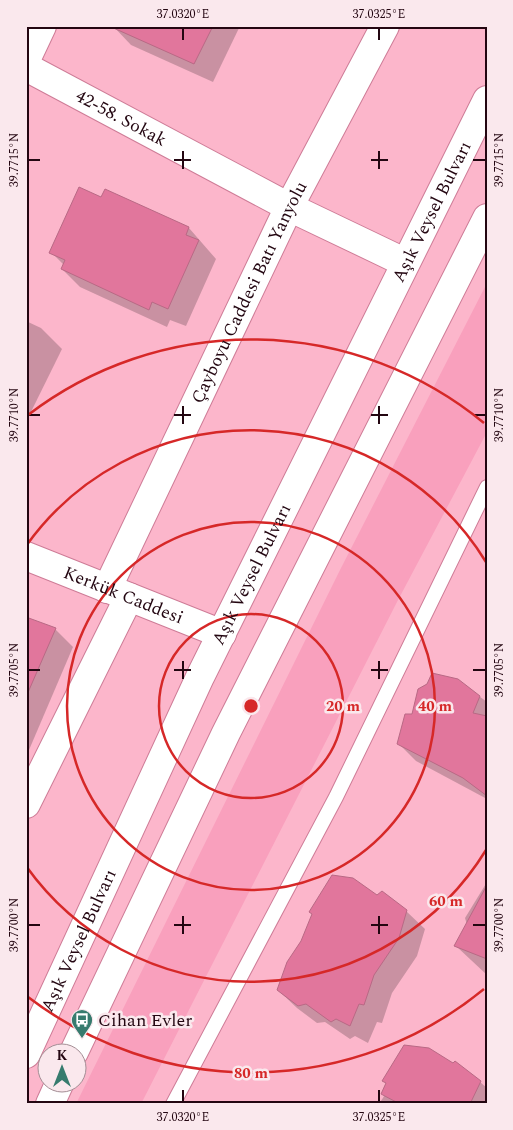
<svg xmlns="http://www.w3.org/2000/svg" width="513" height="1130" font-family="Spectral,serif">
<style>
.green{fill:#f9a0bd}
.shadow{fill:#0003}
.building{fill:#e1769c;stroke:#b96985}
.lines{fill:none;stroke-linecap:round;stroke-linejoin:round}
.lane-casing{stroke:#ce7c97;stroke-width:16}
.street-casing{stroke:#ce7c97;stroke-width:30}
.secondary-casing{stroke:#ce7c97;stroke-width:30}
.lane{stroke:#fff;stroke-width:14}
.street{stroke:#fff;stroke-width:28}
.secondary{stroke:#fff;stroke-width:28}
.ticks{fill:none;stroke:#230611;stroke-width:2}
.ring{fill:none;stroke:#d62828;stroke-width:2.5}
.labels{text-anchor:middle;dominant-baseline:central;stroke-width:5;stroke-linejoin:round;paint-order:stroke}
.street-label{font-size:18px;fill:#230611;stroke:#fae8ed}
.poi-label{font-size:18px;fill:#230611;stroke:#fae8ed;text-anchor:start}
.centre{fill:#d62828;stroke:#fae8ed;stroke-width:2.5}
.ring-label{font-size:15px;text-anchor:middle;font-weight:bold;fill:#d62828;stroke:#fae8ed;stroke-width:5;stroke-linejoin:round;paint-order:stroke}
.neatline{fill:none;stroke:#230611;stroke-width:2}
.ticks-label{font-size:12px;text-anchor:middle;fill:#230611}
</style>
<rect width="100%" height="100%" fill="#fcb6cb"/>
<path class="green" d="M 487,283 L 487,432 L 397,602 L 141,1104 L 76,1104 L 340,570 Z"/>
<g class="shadow">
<path d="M 113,26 L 240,26 L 213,82 L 131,45 Z"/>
<path d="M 101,199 L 189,228 L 216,259 L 186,326 L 170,320 L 167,327 L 80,287 L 62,269 L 64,265 L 51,252 Z"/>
<path d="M 26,321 L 41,328 L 62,349 L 26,422 Z"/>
<path d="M 26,618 L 55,629 L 73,647 L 26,757 Z"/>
<path d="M 457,680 L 487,702 L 487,799 L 416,761 L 398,743 L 413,715 Z"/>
<path d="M 487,882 L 487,975 L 456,946 L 467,925 L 465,918 Z"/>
<path d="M 376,896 L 406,911 L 425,929 L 417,956 L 392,993 L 382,1023 L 377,1022 L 368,1043 L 355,1036 L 350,1039 L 325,1022 L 317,1023 L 297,1008 L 278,990 L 302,942 Z"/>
<path d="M 480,1082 L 487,1088 L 487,1104 L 379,1104 L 390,1087 Z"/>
</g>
<g class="building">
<path d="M 109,26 L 213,26 L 194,64 Z"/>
<path d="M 79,187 L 101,197 L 105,189 L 189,227 L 186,235 L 199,240 L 168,309 L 152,302 L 149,310 L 61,269 L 65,260 L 49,253 Z"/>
<path d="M 26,617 L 56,628 L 26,697 Z"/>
<path d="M 432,673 L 458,679 L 480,696 L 473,713 L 487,716 L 487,796 L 463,778 L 397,744 L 405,714 L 412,714 L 418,689 L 427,684 Z"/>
<path d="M 332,875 L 353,878 L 377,895 L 382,891 L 407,910 L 399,938 L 374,975 L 364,1005 L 359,1004 L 350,1026 L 336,1019 L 331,1022 L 306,1004 L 298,1006 L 277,990 L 287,962 L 301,941 L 312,914 L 309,912 Z"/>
<path d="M 487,885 L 487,959 L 454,946 Z"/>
<path d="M 404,1045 L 429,1048 L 453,1063 L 455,1061 L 481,1081 L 470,1104 L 400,1104 L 381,1094 L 386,1083 L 382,1081 Z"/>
</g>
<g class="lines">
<g class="lane-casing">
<path id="lane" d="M 173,1104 L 336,797 L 487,487"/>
</g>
<g class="street-casing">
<g id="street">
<path d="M 26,60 L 42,26"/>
<path id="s1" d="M 26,67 L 289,207 L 404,262"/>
<path id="s2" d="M 26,556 L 222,634"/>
<path id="s3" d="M 107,589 L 289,207 L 385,26"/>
<path d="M 26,804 L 129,597"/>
</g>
</g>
<g class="secondary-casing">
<g id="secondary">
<path d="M 74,1052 L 226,733 L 487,218"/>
<path id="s4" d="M 26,1054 L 200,677 L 487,100"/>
<path d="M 50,1104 L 60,1082"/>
</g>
</g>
<use href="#lane" class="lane"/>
<use href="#street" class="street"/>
<use href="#secondary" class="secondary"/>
</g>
<path class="ticks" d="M 183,28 L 183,40M 379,28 L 379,40M 183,151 L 183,169M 379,151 L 379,169M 28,160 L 40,160M 174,160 L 191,160M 371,160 L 388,160M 473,160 L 486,160M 183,406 L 183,424M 379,406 L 379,424M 28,415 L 40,415M 174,415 L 191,415M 371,415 L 388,415M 473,415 L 486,415M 183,661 L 183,679M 379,661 L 379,679M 28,670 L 40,670M 174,670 L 191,670M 371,670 L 388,670M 473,670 L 486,670M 183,916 L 183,934M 379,916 L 379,934M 28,925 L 40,925M 174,925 L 191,925M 371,925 L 388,925M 473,925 L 486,925M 183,1090 L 183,1102M 379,1090 L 379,1102"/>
<g class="ring">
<circle cx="251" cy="706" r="92"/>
<circle cx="251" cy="706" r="184"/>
<path d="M486 850A276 276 0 0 1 26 866M26 546A276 276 0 0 1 486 562"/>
<path d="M484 989A367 367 0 0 1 28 997M28 415A367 367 0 0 1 484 423"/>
</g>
<defs>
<g id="bus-pin" transform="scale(1.125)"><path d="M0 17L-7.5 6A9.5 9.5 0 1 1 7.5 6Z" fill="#377b6e" stroke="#fae8ed"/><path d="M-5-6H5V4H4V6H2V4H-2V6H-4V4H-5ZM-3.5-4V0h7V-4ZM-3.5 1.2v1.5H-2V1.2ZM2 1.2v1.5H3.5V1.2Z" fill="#fff"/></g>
</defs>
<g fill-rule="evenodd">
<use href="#bus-pin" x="82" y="1020"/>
</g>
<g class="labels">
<g class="street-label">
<text stroke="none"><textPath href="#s1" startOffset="108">42-58. Sokak</textPath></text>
<text stroke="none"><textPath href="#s4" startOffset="935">Aşık Veysel Bulvarı</textPath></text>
<text stroke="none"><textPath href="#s3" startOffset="329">Çayboyu Caddesi Batı Yanyolu</textPath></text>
<text stroke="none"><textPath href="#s4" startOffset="530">Aşık Veysel Bulvarı</textPath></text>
<text stroke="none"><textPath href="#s2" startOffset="105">Kerkük Caddesi</textPath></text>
<text stroke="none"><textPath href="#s4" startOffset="125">Aşık Veysel Bulvarı</textPath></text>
</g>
<g class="poi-label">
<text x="98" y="1020">Cihan Evler</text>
</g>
</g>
<circle cx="251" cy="706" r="8" class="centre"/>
<g class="ring-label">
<text x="343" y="711">20 m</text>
<text x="435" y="711">40 m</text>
<text x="446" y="906">60 m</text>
<text x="251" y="1078">80 m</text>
</g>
<rect width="513" height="1130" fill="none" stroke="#fae8ed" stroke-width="55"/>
<g transform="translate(62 1068)"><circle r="24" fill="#fae8ed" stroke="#a48e95"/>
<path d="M0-4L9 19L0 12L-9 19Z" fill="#377b6e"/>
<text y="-8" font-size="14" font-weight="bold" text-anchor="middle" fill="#230611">K</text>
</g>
<rect x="28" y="28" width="458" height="1074" class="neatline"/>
<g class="ticks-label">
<text x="183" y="18">37.0320°E</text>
<text x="379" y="18">37.0325°E</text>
<text transform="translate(14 160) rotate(-90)" y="4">39.7715°N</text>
<text transform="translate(499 160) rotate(-90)" y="4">39.7715°N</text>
<text transform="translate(14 415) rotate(-90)" y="4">39.7710°N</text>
<text transform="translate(499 415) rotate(-90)" y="4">39.7710°N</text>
<text transform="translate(14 670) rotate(-90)" y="4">39.7705°N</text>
<text transform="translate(499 670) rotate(-90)" y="4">39.7705°N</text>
<text transform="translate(14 925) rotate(-90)" y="4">39.7700°N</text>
<text transform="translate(499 925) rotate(-90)" y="4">39.7700°N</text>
<text x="183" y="1121">37.0320°E</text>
<text x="379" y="1121">37.0325°E</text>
</g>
</svg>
